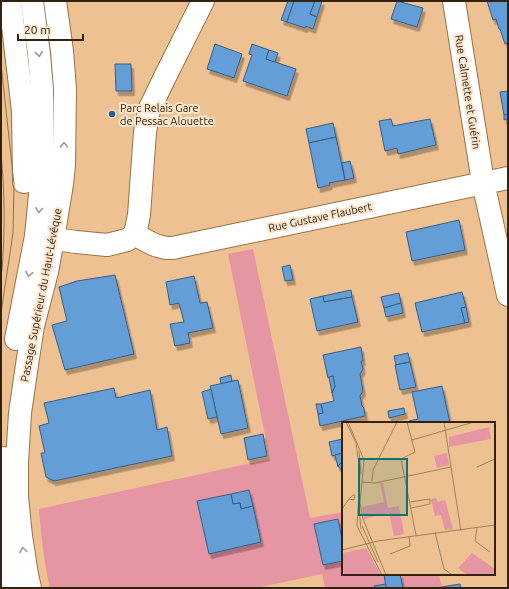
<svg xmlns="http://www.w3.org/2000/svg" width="509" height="589" font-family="Ubuntu,sans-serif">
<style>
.green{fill:#e696a3}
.building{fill:#649ed7;stroke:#345e86;filter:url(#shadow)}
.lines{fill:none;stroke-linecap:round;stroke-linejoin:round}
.minor-casing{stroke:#9b7244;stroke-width:24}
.major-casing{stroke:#9b7244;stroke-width:24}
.minor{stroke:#fff;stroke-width:22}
.major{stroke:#fff;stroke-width:22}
.tram{stroke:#907250;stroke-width:1}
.oneway{stroke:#a39c93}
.poi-dot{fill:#236197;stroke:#fde6ce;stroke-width:1.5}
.labels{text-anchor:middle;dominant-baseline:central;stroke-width:4;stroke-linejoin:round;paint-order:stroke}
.street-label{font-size:11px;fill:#33220f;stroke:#fde6ce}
.poi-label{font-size:11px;fill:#33220f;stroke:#fde6ce;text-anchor:start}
.inset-road{fill:none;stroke:#a3815d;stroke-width:1}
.view{fill:#0f766e;fill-opacity:0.15;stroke:#0f766e;stroke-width:2}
.inset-edge{fill:none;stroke:#33220f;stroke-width:2}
</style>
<defs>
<filter id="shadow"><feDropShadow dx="2.5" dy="4.5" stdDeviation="0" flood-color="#0004"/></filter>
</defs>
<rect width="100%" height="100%" fill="#edc191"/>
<path class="green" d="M 253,249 L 310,518 L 343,512 L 343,574 L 439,574 L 442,588 L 325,588 L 322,574 L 256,588 L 50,588 C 44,562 41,536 39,509 L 270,459 L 228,254 Z"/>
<g class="building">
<path d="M 288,1 L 294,1 L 287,22 L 281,20 Z"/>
<path d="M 294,1 L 315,1 L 310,14 L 317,17 L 313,29 L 306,26 L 305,28 L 287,22 Z"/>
<path d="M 315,1 L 322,1 L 317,17 L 310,14 Z"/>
<path d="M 397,1 L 423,8 L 417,27 L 391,19 Z"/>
<path d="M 487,1 L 508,1 L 508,43 L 505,44 L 500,29 L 499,29 L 496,19 L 493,20 Z"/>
<path d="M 215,44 L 242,54 L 234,78 L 207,69 Z"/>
<path d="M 252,44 L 269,50 L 266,59 L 296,69 L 287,96 L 243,81 L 252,55 L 249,54 Z"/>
<path d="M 269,50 L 278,53 L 275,62 L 266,59 Z"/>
<path d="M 115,64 L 131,64 L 132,91 L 116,91 Z"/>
<path d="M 508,91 L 508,114 L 504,115 L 500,92 Z"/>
<path d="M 508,114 L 508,119 L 504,120 L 504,115 Z"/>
<path d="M 391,119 L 393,126 L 430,119 L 436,145 L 398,154 L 397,148 L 385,151 L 379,121 Z"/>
<path d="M 333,123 L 336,137 L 309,143 L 306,129 Z"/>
<path d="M 336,137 L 345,180 L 329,183 L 330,185 L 318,188 L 309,143 Z"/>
<path d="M 350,161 L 354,178 L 345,180 L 342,163 Z"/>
<path d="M 459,220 L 465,250 L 412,261 L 406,232 Z"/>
<path d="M 290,265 L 293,280 L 285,281 L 282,267 Z"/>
<path d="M 115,275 L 134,354 L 65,370 L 52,325 L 67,321 L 59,287 L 77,281 Z"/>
<path d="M 194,276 L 200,303 L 207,302 L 213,328 L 188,333 L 190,343 L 175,346 L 170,324 L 184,322 L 179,303 L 170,305 L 166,282 Z"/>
<path d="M 351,290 L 352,297 L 324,302 L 323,296 Z"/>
<path d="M 462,292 L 466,307 L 461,308 L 465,323 L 422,332 L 415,303 Z"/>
<path d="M 399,293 L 401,303 L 384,308 L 381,297 Z"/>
<path d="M 323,296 L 324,302 L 352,297 L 358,322 L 317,331 L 310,299 Z"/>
<path d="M 401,303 L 403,313 L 386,317 L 384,308 Z"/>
<path d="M 466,307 L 469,322 L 465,323 L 461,308 Z"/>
<path d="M 361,347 L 363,361 L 361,361 L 363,369 L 360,374 L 363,391 L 360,396 L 362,406 L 364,408 L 365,416 L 320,426 L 318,414 L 323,413 L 321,404 L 334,401 L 332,393 L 334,388 L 335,387 L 333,376 L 328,378 L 323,355 Z"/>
<path d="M 408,353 L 410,362 L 396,365 L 394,356 Z"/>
<path d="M 410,362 L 416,387 L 400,390 L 395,365 Z"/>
<path d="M 231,375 L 232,382 L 221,384 L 220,378 Z"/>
<path d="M 333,376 L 335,387 L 334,388 L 332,393 L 329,377 Z"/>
<path d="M 238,380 L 248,428 L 221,434 L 210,386 Z"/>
<path d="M 442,386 L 450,423 L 409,423 L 409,421 L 418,419 L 412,392 Z"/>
<path d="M 114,388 L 116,398 L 150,390 L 157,430 L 167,427 L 172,456 L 54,481 L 46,477 L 41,453 L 45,453 L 39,426 L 49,423 L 44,403 Z"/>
<path d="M 211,389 L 217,417 L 208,419 L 202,392 Z"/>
<path d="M 316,404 L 321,404 L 323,413 L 318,414 Z"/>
<path d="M 404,408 L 405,414 L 389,418 L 388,411 Z"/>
<path d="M 263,434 L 267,456 L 248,460 L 244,438 Z"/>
<path d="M 343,439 L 343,454 L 343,453 L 332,456 L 329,442 Z"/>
<path d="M 343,453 L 343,461 L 338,467 L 335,455 Z"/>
<path d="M 343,461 L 343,472 L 338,466 Z"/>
<path d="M 249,490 L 253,506 L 241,509 L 240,503 L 233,504 L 231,494 Z"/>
<path d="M 231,494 L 233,504 L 240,503 L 241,509 L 253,506 L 261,542 L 209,554 L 197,501 Z"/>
<path d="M 338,519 L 343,544 L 343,561 L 323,565 L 314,524 Z"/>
<path d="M 384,574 L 400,574 L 403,588 L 386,588 Z"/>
<path d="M 386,584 L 386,588 L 375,588 L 374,586 Z"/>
<path d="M 460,584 L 461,588 L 442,588 L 441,587 Z"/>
</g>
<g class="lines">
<g class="minor-casing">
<g id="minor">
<path d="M 10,1 L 23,111 L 24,182"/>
<path d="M 454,1 L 483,182 L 508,295"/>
<path d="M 135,234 C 144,240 156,247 167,248 C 170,248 174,248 177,247 L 508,178"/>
<path d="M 135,234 L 139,215 L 145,132 L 149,110 L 164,79 L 203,1"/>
<path d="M 36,236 L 76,242 L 107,245 L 127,240 L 135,234"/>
</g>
</g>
<g class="major-casing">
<g id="major">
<path d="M 16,339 L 36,236 L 43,164 L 42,89 L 39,54 L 32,1"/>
<path d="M 3,458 C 0,501 2,546 10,588"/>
<path d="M 30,588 L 27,575 L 21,536 L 17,497 L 17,462 L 20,413 L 27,365 L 33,326 L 47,272 L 53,239 L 62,184 L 64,165 L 65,89 L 62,51 L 55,1"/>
</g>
</g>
<use href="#minor" class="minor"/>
<use href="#major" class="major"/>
<g class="tram">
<path d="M 1,64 L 14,184 L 13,233 L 1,313"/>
<path d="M 1,154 C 5,193 5,232 2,271"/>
</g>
</g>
<defs><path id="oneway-chevron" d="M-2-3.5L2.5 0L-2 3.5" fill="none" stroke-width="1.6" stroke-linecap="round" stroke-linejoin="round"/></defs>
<g class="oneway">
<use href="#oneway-chevron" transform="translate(39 54) rotate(84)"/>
<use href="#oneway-chevron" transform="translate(64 145) rotate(-88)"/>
<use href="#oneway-chevron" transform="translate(39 210) rotate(96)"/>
<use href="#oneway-chevron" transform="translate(29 274) rotate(101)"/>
<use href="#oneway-chevron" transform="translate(23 550) rotate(-99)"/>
</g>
<circle class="poi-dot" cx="112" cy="114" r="4"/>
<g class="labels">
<g class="street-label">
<text transform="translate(468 92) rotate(81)">Rue Calmette et Guérin</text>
<text transform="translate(320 217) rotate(-12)">Rue Gustave Flaubert</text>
<text transform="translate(41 295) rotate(-79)">Passage Supérieur du Haut-Lévêque</text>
</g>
<g class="poi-label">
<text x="120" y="108">Parc Relais Gare<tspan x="120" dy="13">de Pessac Alouette</tspan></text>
</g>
</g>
<g transform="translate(342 422)">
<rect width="153" height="153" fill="#edc191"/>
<path d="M 147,5 L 149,17 L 107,25 L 107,15 ZM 105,31 L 107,43 L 95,46 L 92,34 ZM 38,61 L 41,61 L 46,86 L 57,84 L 62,112 L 52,114 L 47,91 L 22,97 L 20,85 L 42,80 ZM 94,76 L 96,80 L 103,78 L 111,107 L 103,108 L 99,93 L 93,94 L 89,77 ZM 24,126 L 39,153 L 0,153 L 0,131 ZM 130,131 L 153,147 L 153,153 L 125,153 L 116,146 Z" fill="#e696a3"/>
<path class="inset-road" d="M 4,0 L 14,21 L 18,50 L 15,104 L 40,153M 6,0 L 22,38 L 18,81 L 21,97 L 44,153M 65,0 L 73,30 L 59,37 L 74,113M 102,0 L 119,109M 70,18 L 132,0M 17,29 L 19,52M 135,45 L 153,37M 30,59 L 31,48 L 55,0M 20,60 L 33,61 L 109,45M 68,80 L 88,77 L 88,82 L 69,86M 0,87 L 7,77 L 11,73 L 13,73 L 12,78 L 7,77M 17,87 L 19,107M 20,104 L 36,140M 135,106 L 133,119 L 148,130M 93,110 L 102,147 L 109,152M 0,128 L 36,119 L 153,103M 48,132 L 68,124 L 67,114"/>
<path class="view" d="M 17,37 L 65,37 L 65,93 L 17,93 Z"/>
<rect width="153" height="153" class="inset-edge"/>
</g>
<rect width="509" height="589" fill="none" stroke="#33220f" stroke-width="4"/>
<path d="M18 34v6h65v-6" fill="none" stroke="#33220f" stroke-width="2"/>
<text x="24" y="34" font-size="12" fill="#33220f" stroke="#fde6ce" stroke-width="3" paint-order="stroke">20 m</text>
</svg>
